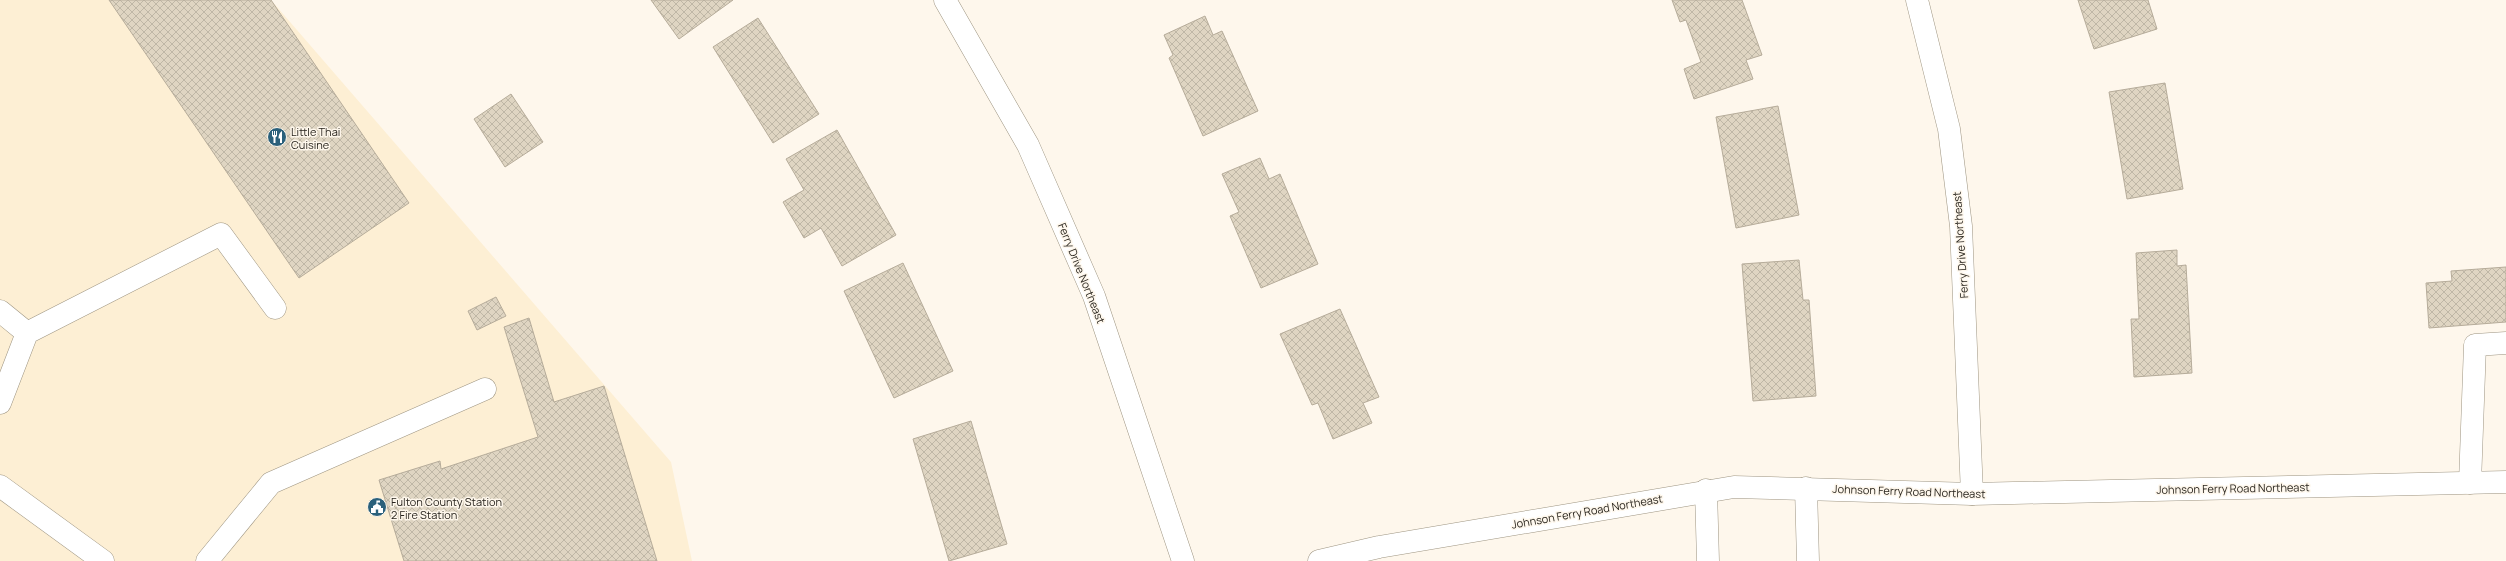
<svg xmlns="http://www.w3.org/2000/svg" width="2506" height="561" font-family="Manrope,sans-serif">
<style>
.built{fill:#fdefd4}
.building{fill:url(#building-cross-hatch);stroke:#b6ac9a}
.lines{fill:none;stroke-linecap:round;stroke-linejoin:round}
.minor-casing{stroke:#9e9582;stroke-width:23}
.minor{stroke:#fff;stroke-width:22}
.labels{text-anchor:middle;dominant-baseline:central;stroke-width:3;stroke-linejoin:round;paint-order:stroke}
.poi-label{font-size:11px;fill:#28241d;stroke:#fef7ec;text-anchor:start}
.street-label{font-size:11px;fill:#28241d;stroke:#fef7ec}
</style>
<defs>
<pattern id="building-cross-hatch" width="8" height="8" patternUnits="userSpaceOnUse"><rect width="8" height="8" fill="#dfd5c2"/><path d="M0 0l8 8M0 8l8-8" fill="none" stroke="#bfb7a6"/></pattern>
</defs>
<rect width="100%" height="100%" fill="#fef7ec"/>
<path class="built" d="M 0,0 L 271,0 L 671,462 L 692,561 L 0,561 Z"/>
<g class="building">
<path d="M 109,0 L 271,0 L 409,203 L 299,278 Z"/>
<path d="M 651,0 L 733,0 L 679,39 Z"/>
<path d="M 1672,0 L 1742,0 L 1762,55 L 1746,60 L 1753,79 L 1694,99 L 1684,69 L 1701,62 L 1686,20 L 1680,22 Z"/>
<path d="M 2078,0 L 2148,0 L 2157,29 L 2094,49 Z"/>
<path d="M 1205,16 L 1213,35 L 1222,31 L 1258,111 L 1203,136 L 1169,58 L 1173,55 L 1164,35 Z"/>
<path d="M 758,18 L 819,114 L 773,143 L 713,47 Z"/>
<path d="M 2165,83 L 2183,189 L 2127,199 L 2109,92 Z"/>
<path d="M 511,94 L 543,142 L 505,167 L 474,119 Z"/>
<path d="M 1778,106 L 1799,215 L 1736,228 L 1716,117 Z"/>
<path d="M 837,130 L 896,235 L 842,266 L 821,228 L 804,238 L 783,202 L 804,190 L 786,159 Z"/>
<path d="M 1260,158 L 1269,179 L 1280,174 L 1318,264 L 1261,288 L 1230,216 L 1239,212 L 1222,174 Z"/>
<path d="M 2177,250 L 2177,266 L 2186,265 L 2192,373 L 2134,377 L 2131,319 L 2139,319 L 2136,253 Z"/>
<path d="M 1799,260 L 1803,300 L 1809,300 L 1816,396 L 1753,401 L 1742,264 Z"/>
<path d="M 903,263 L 953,371 L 894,398 L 844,291 Z"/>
<path d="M 2506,267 L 2506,322 L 2429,328 L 2426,283 L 2452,281 L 2451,271 Z"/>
<path d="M 496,297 L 506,316 L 477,330 L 468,311 Z"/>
<path d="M 1340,309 L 1379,397 L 1363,403 L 1372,423 L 1333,439 L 1318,403 L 1312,405 L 1280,334 Z"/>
<path d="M 529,318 L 554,402 L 604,386 L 657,561 L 404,561 L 379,480 L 440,461 L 441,469 L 538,437 L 504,327 Z"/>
<path d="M 971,421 L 1007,544 L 949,561 L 913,439 Z"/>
</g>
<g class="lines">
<g class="minor-casing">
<g id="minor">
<path d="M 945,0 L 1028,145 L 1094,296 L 1183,561"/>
<path d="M 1917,0 L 1949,129 L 1961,226 L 1972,494"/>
<path d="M 0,311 L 27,333"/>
<path d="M 0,403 L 27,333 L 221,234 L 275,308"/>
<path d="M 2470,483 L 2475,345 L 2506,343"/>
<path d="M 0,486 L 103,561"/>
<path d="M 1806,488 L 1808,561"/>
<path d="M 1706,490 L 1708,561"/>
<path d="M 207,561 L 271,483 L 485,389"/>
<path d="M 1319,561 L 1379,547 L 1734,487 L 1972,494 L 2506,482"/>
</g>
</g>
<use href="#minor" class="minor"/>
</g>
<defs>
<g id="restaurant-disc" transform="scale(1)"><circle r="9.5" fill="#2a607b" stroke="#fef7ec"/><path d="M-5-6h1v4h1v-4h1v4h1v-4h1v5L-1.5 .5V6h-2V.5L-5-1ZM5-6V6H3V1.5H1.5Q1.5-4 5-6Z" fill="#fff"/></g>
<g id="civic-disc" transform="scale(1)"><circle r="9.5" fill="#2a607b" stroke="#fef7ec"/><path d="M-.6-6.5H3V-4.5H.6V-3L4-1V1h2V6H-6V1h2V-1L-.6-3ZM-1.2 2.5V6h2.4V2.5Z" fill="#fff"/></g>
</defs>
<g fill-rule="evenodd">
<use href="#restaurant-disc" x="277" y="137"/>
<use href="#civic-disc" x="377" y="507"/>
</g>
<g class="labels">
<g class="poi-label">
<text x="291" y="131">Little Thai<tspan x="291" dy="13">Cuisine</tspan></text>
<text x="391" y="501">Fulton County Station<tspan x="391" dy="13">2 Fire Station</tspan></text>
</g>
<g class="street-label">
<text transform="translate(1960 245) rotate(-94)">Ferry Drive Northeast</text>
<text transform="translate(1082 273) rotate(68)">Ferry Drive Northeast</text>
<text transform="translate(2233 488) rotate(-1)">Johnson Ferry Road Northeast</text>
<text transform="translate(1909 491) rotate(2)">Johnson Ferry Road Northeast</text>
<text transform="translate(1587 511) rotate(-10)">Johnson Ferry Road Northeast</text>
</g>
</g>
</svg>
